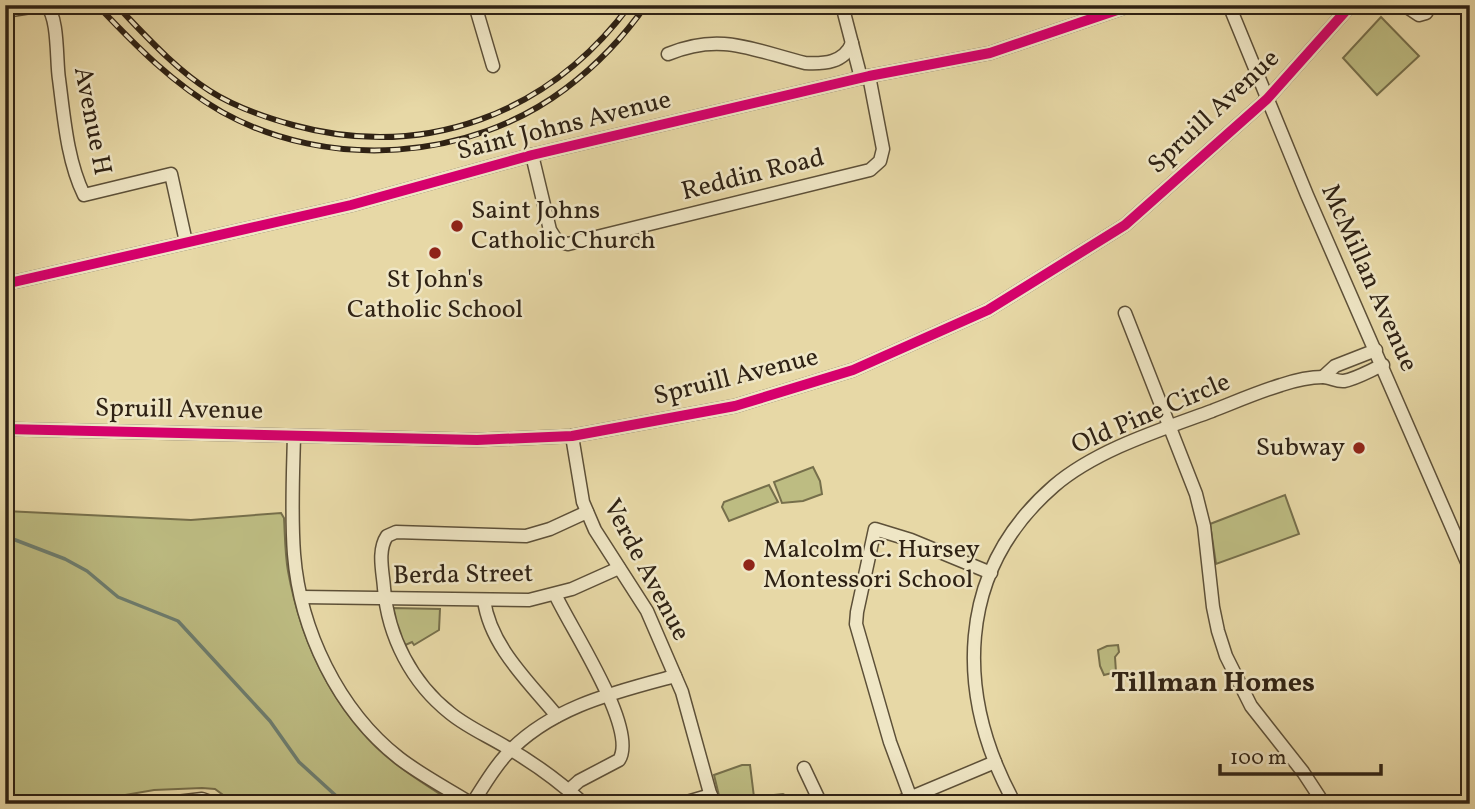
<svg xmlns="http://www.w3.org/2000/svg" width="1475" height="809" font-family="Vollkorn,serif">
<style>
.green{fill:#bdbc82;stroke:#766f4b;stroke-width:2}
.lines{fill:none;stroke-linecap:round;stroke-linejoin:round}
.stream{stroke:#6d7d6f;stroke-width:3.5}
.minor-casing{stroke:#5d5038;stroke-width:15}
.minor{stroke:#efe6c5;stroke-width:12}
.rail-casing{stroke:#2f2214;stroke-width:6}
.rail{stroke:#efe6c5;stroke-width:3.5;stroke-dasharray:10;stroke-linecap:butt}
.cycleway-casing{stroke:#efe6c5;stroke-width:15}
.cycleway{stroke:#d6006c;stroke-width:10}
.poi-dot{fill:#8f2418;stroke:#efe6c5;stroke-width:2.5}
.labels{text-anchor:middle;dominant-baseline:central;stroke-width:5;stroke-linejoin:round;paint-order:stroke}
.street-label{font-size:26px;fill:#2f2214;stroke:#efe6c5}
.poi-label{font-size:26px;fill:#2f2214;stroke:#efe6c5;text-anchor:start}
.neighbourhood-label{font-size:28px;font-weight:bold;fill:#2f2214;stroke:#efe6c5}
</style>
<rect width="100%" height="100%" fill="#e7d8a6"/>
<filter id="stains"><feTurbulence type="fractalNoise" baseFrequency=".00286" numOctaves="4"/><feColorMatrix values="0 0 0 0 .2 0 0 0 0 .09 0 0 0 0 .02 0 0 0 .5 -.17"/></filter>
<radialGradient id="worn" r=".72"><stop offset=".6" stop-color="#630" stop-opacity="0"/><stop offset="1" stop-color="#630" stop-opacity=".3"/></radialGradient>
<g class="green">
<path d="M 1381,17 L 1419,56 L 1377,95 L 1343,58 Z"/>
<path d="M 813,467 L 820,481 L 822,494 L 803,501 L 782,503 L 774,482 Z"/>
<path d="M 769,485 L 778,502 L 729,521 L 722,507 L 724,502 Z"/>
<path d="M 1285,495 L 1299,534 L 1216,564 L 1210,524 Z"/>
<path d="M 5,511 L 191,520 L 281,513 L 284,518 C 285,535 285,554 288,571 C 300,637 328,700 376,747 C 399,769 428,786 455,804 L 227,804 L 223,795 L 215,789 L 202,788 L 154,790 L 108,798 L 91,804 L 5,804 Z"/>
<path d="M 392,608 L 440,609 L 439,630 L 414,645 L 412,642 L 403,646 Z"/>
<path d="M 1118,645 L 1119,652 L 1115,657 L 1116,672 L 1104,675 L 1100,666 L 1098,650 L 1107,646 Z"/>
<path d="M 742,765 L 750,765 L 754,797 L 783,794 L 801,804 L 721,804 L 714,775 Z"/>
</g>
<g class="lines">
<path class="stream" d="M 5,536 L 65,559 L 87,571 L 118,597 L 178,621 L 270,721 L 299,762 L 345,804"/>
<g class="minor-casing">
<g id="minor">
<path d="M 46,5 C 59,17 56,61 59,79 C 64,117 67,160 84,195 L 171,174 L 186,242"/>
<path d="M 475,5 L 493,66"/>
<path d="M 842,5 L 861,78"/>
<path d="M 1229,5 L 1307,195 L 1470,569"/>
<path d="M 1404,5 L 1419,15 L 1426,13 L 1431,5"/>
<path d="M 5,11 L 43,5"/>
<path d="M 668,54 C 721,32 752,50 805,63 C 824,64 844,63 852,43"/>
<path d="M 532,155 L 550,230 L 557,241 L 568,244 L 870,170 L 880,161 L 883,149 L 869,76"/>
<path d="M 5,247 L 6,249"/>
<path d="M 5,284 L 351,205 L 532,155 L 869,76 L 990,53 L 1132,5"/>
<path d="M 1125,313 L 1196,494 L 1204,526 L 1213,607 L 1218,631 L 1226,656 L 1251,706 L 1303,772 L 1324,804"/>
<path d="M 1323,377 L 1335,366 L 1376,350"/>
<path d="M 5,429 L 477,440 L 572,436 L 735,406 L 853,370 L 988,310 L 1125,225 L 1267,99 L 1351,5"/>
<path d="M 294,436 C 293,475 291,515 294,554 C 300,630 338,710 399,758 C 421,775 448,789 472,804"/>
<path d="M 572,436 L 583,502 L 595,530 L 647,611 L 682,692 L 713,804"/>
<path d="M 555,594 C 569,626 639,729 619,760 L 579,781 L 569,790"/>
<path d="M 302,597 L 529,600 L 572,589 L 619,568"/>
<path d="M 484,600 C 490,646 529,682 557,716"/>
<path d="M 804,768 L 821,804"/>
<path d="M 160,804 L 202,799 L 216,804"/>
<path d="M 472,804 C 483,787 493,769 506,755 C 550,707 615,692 675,676"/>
<path d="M 584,804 C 560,782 534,763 506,747 C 488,736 467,727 450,713 C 412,683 388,637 384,588 C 383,572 377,551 387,536 L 396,532 L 526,536 L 550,529 L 587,512"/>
<path d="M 680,804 L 711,795"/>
<path d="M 895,804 L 995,762"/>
<path d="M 913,804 L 890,742 L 856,624 L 857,612 L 875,529 L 911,540 L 991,573"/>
<path d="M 1015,804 C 955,695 955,572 1054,486 C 1096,450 1160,430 1212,411 C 1235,402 1258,392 1281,385 C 1293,381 1310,377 1323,377 C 1330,377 1337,382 1344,381 C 1356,379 1371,370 1383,365"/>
</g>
</g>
<use href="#minor" class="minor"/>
<g class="rail-casing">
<g id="rail">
<path d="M 97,5 C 136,46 173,84 222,112 C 328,171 469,161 565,89 C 597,65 623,38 646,5"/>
<path d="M 116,5 C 145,35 174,68 210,91 C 235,107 264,117 293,125 C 425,161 549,114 630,5"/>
</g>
</g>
<use href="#rail" class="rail"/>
<g class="cycleway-casing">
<g id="cycleway">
<path d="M 5,284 L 351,205 L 532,155 L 869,76 L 990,53 L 1132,5"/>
<path d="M 5,429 L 477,440 L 572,436 L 735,406 L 853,370 L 988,310 L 1125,225 L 1267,99 L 1351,5"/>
</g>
</g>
<use href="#cycleway" class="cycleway"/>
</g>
<g class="poi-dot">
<circle cx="457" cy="226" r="7"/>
<circle cx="435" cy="253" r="7"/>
<circle cx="1359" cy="448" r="7"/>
<circle cx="749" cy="565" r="7"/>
</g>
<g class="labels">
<g class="street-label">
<text transform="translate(1214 112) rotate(-43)">Spruill Avenue</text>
<text transform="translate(92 121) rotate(79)">Avenue H</text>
<text transform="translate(564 126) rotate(-14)">Saint Johns Avenue</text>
<text transform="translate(753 175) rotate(-14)">Reddin Road</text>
<text transform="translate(1369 278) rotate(66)">McMillan Avenue</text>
<text transform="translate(736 377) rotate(-14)">Spruill Avenue</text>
<text transform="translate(179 410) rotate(1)">Spruill Avenue</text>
<text transform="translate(1151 414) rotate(-23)">Old Pine Circle</text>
<text transform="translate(646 570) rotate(62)">Verde Avenue</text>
<text transform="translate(463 575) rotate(-1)">Berda Street</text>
</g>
<g class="poi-label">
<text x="471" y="211">Saint Johns<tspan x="471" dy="30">Catholic Church</tspan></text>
<text x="435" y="280" text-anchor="middle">St John's<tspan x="435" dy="30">Catholic School</tspan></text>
<text x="1345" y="448" text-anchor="end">Subway</text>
<text x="763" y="550">Malcolm C. Hursey<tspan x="763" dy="30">Montessori School</tspan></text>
</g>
<g class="neighbourhood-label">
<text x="1213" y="683">Tillman Homes</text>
</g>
</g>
<rect width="1475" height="809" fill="none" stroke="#e7d8a6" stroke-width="28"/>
<rect x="7" y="7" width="1461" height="795" fill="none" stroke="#2f2214" stroke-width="3.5"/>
<rect x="14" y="14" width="1447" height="781" fill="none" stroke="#2f2214" stroke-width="2"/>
<path d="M1220 764v10h161v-10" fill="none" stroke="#2f2214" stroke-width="3.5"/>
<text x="1230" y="764" font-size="21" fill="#2f2214" stroke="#efe6c5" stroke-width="5" paint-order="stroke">100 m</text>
<rect width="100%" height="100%" filter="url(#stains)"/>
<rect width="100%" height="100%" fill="url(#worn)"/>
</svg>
